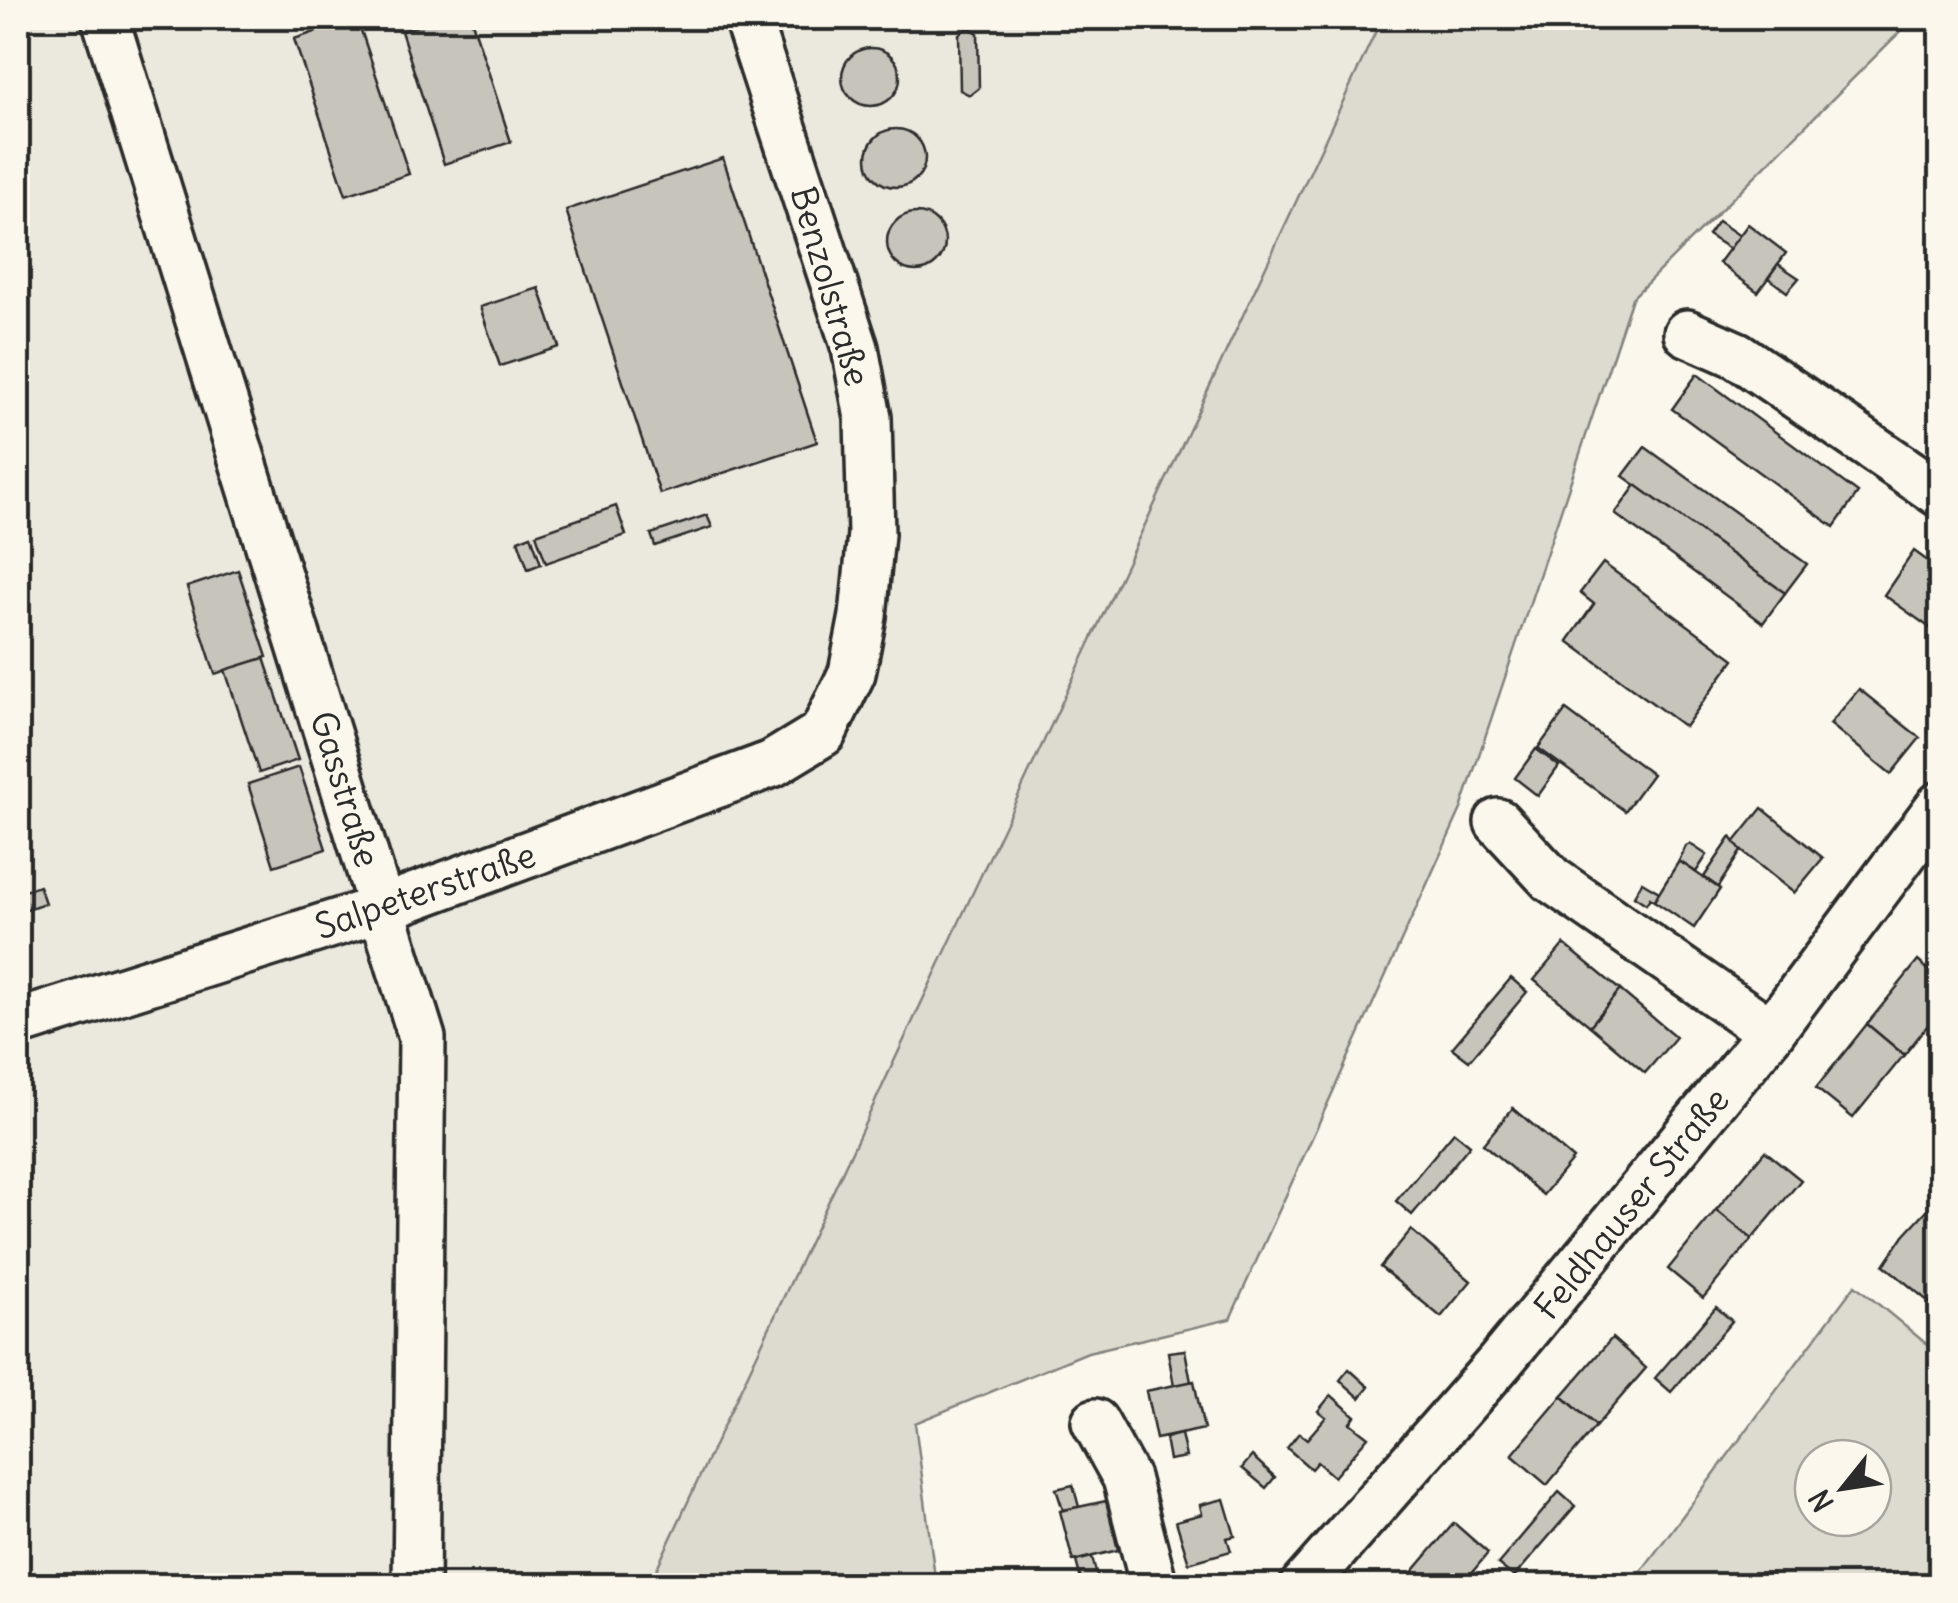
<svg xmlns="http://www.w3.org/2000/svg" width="1958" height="1603" font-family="Delius,sans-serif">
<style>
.built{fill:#ebe8de}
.green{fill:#dddad0;stroke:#84827e;stroke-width:2.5;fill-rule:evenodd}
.building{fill:#c7c4bc;stroke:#2b2b2b;stroke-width:2.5}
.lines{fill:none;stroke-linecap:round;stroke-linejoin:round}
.minor-casing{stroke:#2b2b2b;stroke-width:52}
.minor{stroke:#fbf7ec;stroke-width:45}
.labels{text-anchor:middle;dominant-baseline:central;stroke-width:9;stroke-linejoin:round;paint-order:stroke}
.street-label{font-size:35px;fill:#2b2b2b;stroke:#fbf7ec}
</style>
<rect width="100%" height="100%" fill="#fbf7ec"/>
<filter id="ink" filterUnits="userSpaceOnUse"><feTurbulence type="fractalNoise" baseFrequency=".01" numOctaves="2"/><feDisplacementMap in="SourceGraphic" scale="20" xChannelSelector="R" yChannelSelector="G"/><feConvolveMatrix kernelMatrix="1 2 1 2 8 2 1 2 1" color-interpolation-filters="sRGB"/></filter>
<g filter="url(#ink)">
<path class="built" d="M 18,18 L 1382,18 L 649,1585 L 18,1585 Z"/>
<g class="green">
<path d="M 1382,18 L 1914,18 L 1632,298 L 1461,809 L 1230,1319 L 1088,1352 L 915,1423 L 936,1585 L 649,1585 Z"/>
<path d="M 1855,1285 L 1940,1355 L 1940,1585 L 1631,1585 ZM 1813,1458 L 1873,1458 L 1873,1518 L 1813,1518 Z"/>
</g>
<g class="building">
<path d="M 357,18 L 409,174 L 346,195 L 294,39 Z"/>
<path d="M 443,18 L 471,18 L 511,142 L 444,164 L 401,31 Z"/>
<path d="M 968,27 L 978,33 L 979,88 L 970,95 L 960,90 L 959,34 Z"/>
<circle cx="871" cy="77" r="29"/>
<circle cx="896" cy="158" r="29"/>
<path d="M 723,158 L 817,442 L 660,494 L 566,210 Z"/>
<circle cx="916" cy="242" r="29"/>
<path d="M 1718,221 L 1740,236 L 1730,249 L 1708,235 Z"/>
<path d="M 1748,224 L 1786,253 L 1758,292 L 1719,263 Z"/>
<path d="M 1778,264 L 1799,278 L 1787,292 L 1768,278 Z"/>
<path d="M 539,288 L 559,347 L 500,366 L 480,307 Z"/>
<path d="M 1697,374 L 1858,493 L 1834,527 L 1672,409 Z"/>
<path d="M 1645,447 L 1807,564 L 1785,593 L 1623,476 Z"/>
<path d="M 1636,485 L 1785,593 L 1763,623 L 1615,514 Z"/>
<path d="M 616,506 L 626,535 L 546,563 L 536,534 Z"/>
<path d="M 707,515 L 712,527 L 655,546 L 651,534 Z"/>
<path d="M 531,535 L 541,564 L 528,569 L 518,540 Z"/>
<path d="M 1914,551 L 1940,570 L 1940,635 L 1884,595 Z"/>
<path d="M 1603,563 L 1734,659 L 1685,727 L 1568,641 L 1594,604 L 1580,593 Z"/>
<path d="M 238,570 L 267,657 L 215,674 L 187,587 Z"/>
<path d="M 264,658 L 298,760 L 259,773 L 225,670 Z"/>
<path d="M 1859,689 L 1920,738 L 1891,774 L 1830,724 Z"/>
<path d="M 1566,710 L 1652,774 L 1625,811 L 1538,748 Z"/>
<path d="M 1536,749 L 1559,766 L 1538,796 L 1515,778 Z"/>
<path d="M 299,767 L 326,849 L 274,866 L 248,784 Z"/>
<path d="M 1762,808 L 1823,858 L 1794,893 L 1733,844 Z"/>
<path d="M 1731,837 L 1741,851 L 1718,887 L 1704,877 Z"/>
<path d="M 1690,844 L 1707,855 L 1696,872 L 1679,861 L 1686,846 Z"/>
<path d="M 1679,861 L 1720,889 L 1694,928 L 1654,901 Z"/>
<path d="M 19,876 L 24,891 L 39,886 L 45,903 L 18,912 Z"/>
<path d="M 1642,882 L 1659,892 L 1654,901 L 1650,898 L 1646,904 L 1634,896 Z"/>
<path d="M 1564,944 L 1620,990 L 1590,1026 L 1534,980 Z"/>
<path d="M 1918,961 L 1940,980 L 1940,1010 L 1904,1055 L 1867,1024 Z"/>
<path d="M 1511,978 L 1527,992 L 1469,1061 L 1452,1048 Z"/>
<path d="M 1620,990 L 1676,1037 L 1645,1073 L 1590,1026 Z"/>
<path d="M 1867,1024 L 1904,1055 L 1853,1118 L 1816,1088 Z"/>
<path d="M 1513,1108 L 1573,1159 L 1543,1195 L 1483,1144 Z"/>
<path d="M 1454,1132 L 1470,1145 L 1412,1215 L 1396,1201 Z"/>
<path d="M 1765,1151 L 1801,1180 L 1752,1239 L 1716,1210 Z"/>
<path d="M 1939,1197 L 1940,1198 L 1940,1311 L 1884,1265 L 1904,1235 Z"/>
<path d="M 1716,1210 L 1752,1239 L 1703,1298 L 1668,1269 Z"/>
<path d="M 1411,1230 L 1471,1281 L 1441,1317 L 1380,1267 Z"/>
<path d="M 1716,1307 L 1732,1321 L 1671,1392 L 1655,1378 Z"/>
<path d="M 1612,1338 L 1646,1368 L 1596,1426 L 1562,1396 Z"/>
<path d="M 1185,1350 L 1191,1382 L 1174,1386 L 1168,1352 Z"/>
<path d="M 1349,1369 L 1369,1387 L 1360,1398 L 1340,1380 Z"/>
<path d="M 1194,1381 L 1204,1429 L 1156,1439 L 1146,1391 Z"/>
<path d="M 1331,1395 L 1355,1416 L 1350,1423 L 1368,1437 L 1334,1477 L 1317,1462 L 1311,1469 L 1287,1448 L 1299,1433 L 1307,1439 L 1326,1417 L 1318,1411 Z"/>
<path d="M 1562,1396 L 1596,1426 L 1547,1485 L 1512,1455 Z"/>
<path d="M 1181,1434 L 1186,1457 L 1169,1460 L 1165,1438 Z"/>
<path d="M 1252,1456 L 1275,1477 L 1266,1488 L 1242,1468 Z"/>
<path d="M 1073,1485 L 1079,1507 L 1063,1510 L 1056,1489 Z"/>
<path d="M 1559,1492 L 1575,1506 L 1514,1577 L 1498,1564 Z"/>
<path d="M 1224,1499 L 1235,1536 L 1227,1538 L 1231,1551 L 1189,1563 L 1176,1521 L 1202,1514 L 1200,1505 Z"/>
<path d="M 1106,1501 L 1118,1550 L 1073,1561 L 1060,1511 Z"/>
<path d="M 1454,1523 L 1488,1553 L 1461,1586 L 1408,1586 L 1404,1582 Z"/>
<path d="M 1092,1557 L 1098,1580 L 1082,1584 L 1076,1561 Z"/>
</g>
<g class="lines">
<g class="minor-casing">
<g id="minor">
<path d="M 105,18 L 422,1038 L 416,1586"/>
<path d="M 1687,333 L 1737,355 L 1940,494"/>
<path d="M 1498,822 L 1551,879 L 1771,1032"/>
<path d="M 18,1023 L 383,908 L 772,764 L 823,733 L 852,673 L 863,616 L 871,534 L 868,418 L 855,348 L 747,18"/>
<path d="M 1095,1422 L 1126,1478 L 1154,1586"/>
<path d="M 1303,1586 L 1499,1363 L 1771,1032 L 1940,805"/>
</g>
</g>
<use href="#minor" class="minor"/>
</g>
</g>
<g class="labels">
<g class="street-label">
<text transform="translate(831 286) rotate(74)">Benzolstraße</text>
<text transform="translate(346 789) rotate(73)">Gasstraße</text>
<text transform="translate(425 890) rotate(-19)">Salpeterstraße</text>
<text transform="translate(1631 1203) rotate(-51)">Feldhauser Straße</text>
</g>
</g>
<rect width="1958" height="1603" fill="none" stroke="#fbf7ec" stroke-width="60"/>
<rect x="30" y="30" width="1898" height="1543" fill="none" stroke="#2b2b2b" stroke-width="4" filter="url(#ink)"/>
<g transform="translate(1843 1488) rotate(240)"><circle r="48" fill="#fbf7ec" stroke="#a8a59f" stroke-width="2.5"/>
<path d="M0-8L18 38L0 25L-18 38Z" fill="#2b2b2b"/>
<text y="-15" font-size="28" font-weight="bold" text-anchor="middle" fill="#2b2b2b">N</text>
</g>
</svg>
